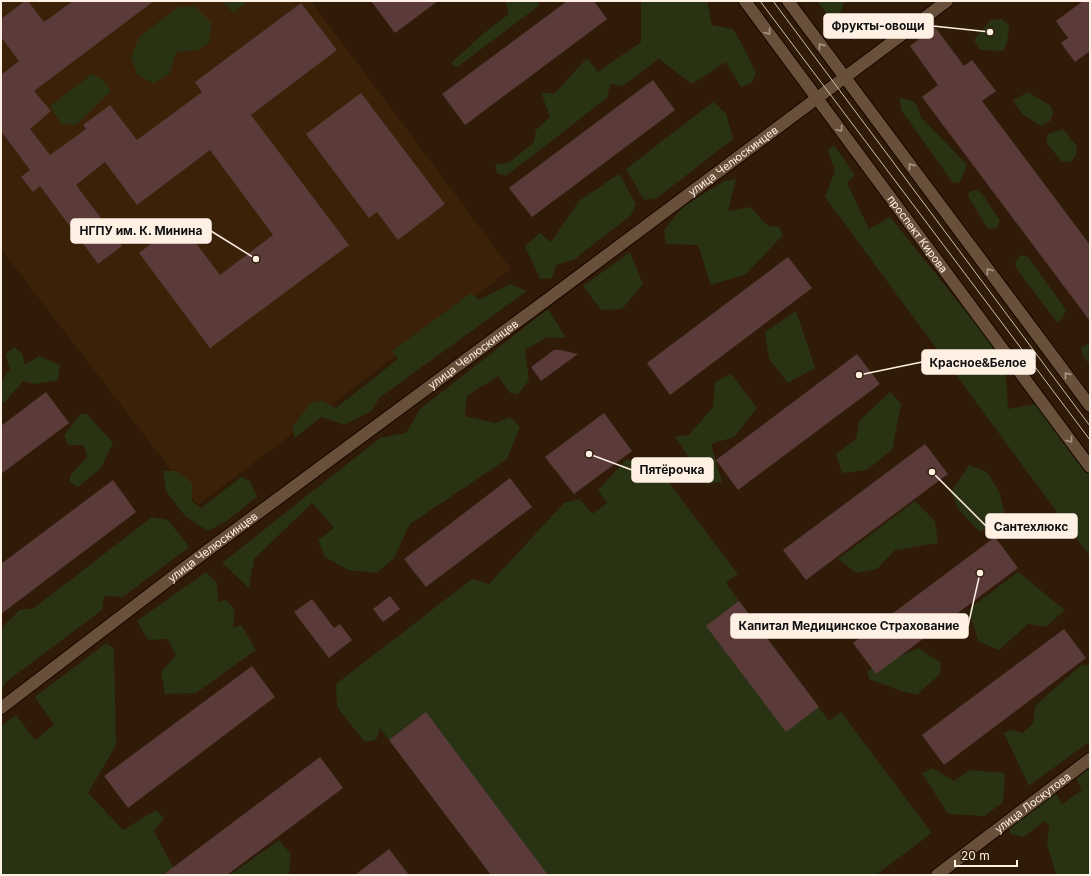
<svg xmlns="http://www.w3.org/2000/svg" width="1091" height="876" font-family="Inter,sans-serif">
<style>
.built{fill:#3b2107;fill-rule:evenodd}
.green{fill:#2a3214}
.building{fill:#5a3b3a}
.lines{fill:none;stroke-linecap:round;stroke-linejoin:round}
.street-casing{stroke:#170500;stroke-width:14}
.secondary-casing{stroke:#170500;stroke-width:14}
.street{stroke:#68503b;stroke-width:12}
.secondary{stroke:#68503b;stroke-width:12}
.tram{stroke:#cebeb0;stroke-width:1}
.oneway{stroke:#ac9887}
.labels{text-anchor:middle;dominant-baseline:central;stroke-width:4;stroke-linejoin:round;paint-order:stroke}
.street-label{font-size:11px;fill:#fff0e4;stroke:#2f1b07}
.leader{fill:none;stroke:#fff0e4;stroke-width:1.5}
.callout-dot{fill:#fff0e4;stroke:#2f1b07;stroke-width:1.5}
.callout{fill:#fff0e4;stroke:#fff0e4;stroke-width:1.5}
.callout-label{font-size:12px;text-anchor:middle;font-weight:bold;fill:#111}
</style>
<rect width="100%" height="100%" fill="#2f1b07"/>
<path class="built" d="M 1,1 L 311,1 L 511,269 L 198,505 L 1,249 ZM 110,105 L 121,119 L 94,139 L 83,125 Z"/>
<g class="green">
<path d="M 222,1 L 249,1 L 233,13 Z"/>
<path d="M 505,1 L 537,1 L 540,5 L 456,68 L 451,63 L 484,33 L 509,14 Z"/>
<path d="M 641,1 L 707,1 L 712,25 L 733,29 L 743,46 L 756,73 L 752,82 L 741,87 L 726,62 L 692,84 L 659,59 L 623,86 L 610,84 L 607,98 L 506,176 L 497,173 L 495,164 L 509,163 L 534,142 L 536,130 L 550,117 L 541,92 L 554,94 L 587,58 L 598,72 L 641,42 Z"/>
<path d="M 817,1 L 844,1 L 841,12 L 828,15 Z"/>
<path d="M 195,6 L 212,23 L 209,43 L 199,50 L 176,52 L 170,73 L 154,84 L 137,74 L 131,58 L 139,37 L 178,7 Z"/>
<path d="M 1001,19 L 1009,25 L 1007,43 L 1003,51 L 980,50 L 974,40 L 991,20 Z"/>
<path d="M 92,74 L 102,79 L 111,91 L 76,125 L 61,124 L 50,106 Z"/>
<path d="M 1028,92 L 1051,106 L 1053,113 L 1050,121 L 1041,126 L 1022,114 L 1013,100 Z"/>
<path d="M 899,98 L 911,100 L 917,105 L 921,117 L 967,165 L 960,182 L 953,183 L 902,111 Z"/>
<path d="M 713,102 L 726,113 L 733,139 L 657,198 L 644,200 L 626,169 Z"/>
<path d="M 1063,129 L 1077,147 L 1076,156 L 1070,162 L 1061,161 L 1046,142 L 1048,134 Z"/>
<path d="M 834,145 L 855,175 L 847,183 L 869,229 L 890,217 L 1005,360 L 1008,409 L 1036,404 L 1090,476 L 1090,557 L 825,197 L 835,171 L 828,151 Z"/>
<path d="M 619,174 L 636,204 L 631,215 L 575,259 L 556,265 L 552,278 L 540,279 L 525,246 L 540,233 L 551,242 L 579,201 Z"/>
<path d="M 736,179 L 728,211 L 750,207 L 768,226 L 779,227 L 783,235 L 746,274 L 711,285 L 698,245 L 666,244 L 664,230 L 683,207 L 724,181 Z"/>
<path d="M 977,190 L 983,195 L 1000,221 L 996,228 L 988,229 L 968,196 L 969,192 Z"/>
<path d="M 630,252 L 643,284 L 622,309 L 601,310 L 583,286 Z"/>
<path d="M 1021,255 L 1028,257 L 1066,310 L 1063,318 L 1057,322 L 1016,268 L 1015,262 Z"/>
<path d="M 510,284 L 527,291 L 379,398 L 372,411 L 344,425 L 321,417 L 295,438 L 292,428 L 311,402 L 322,401 L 336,408 L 398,359 L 392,351 L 471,293 L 479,300 Z"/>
<path d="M 548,309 L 566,338 L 547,337 L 525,350 L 529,380 L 518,394 L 510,393 L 498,376 L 467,396 L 465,416 L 495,423 L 510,417 L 520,427 L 507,459 L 410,524 L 394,558 L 377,573 L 348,570 L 325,557 L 318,540 L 334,528 L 312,503 L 254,559 L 249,588 L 222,563 L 380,438 L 406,433 L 420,409 Z"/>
<path d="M 796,311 L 815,368 L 788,383 L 769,359 L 765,332 Z"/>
<path d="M 1090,343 L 1090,365 L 1082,355 L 1081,348 Z"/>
<path d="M 15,347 L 22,353 L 25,365 L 39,356 L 60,365 L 58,380 L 35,384 L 23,381 L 5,402 L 1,403 L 1,381 L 10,369 L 5,354 Z"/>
<path d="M 731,374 L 757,408 L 734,437 L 711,444 L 722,482 L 706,484 L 675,436 L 689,435 L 713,407 L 715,382 Z"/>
<path d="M 890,392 L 901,404 L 892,450 L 867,470 L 842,473 L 836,454 L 856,439 L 859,421 Z"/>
<path d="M 81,414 L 87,414 L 113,443 L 101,468 L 78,487 L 70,482 L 70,476 L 87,457 L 84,445 L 68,445 L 64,435 Z"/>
<path d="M 658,459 L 669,477 L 667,480 L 738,574 L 726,583 L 739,601 L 829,721 L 841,712 L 932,833 L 876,875 L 491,875 L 380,728 L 376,740 L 365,742 L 337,707 L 336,684 L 472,579 L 489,584 L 564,503 L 580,499 L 592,514 L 607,503 L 598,490 L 626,460 Z"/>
<path d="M 969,465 L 987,472 L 999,491 L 1006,519 L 980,532 L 959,510 L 951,492 Z"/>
<path d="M 163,471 L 177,471 L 192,483 L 192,501 L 201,508 L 241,477 L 250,481 L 257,497 L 225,522 L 208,531 L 185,516 L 166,491 Z"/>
<path d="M 915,501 L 935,521 L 938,543 L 895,550 L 877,569 L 857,573 L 838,559 Z"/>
<path d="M 152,517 L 168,520 L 189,547 L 123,597 L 104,596 L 102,610 L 7,681 L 1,690 L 1,628 L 20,610 L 34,608 Z"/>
<path d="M 206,572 L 217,583 L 218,602 L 226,600 L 235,610 L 233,628 L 241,625 L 256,650 L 196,693 L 165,694 L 161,672 L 176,655 L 167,639 L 148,640 L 137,621 Z"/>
<path d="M 1018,572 L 1065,610 L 1046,627 L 1028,624 L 999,650 L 978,641 L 969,609 Z"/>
<path d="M 106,643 L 114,648 L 116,745 L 88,793 L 123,830 L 156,810 L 164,818 L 154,831 L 175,871 L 168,875 L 1,875 L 1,726 L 16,715 L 35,740 L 54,725 L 35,697 Z"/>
<path d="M 918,648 L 941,663 L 940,674 L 917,695 L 901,691 L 869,679 L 867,671 Z"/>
<path d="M 1081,665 L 1090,666 L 1090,741 L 1029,786 L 1004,733 L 1010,730 L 1023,733 L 1033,723 L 1035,706 Z"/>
<path d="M 1090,766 L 1090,875 L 1056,875 L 1047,844 L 1049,826 L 1045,821 L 1023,837 L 1010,834 L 1009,828 L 1055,792 L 1062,804 L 1082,790 L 1075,777 Z"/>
<path d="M 933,768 L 954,781 L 970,770 L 1005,773 L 1003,802 L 984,816 L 948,814 L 922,773 Z"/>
<path d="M 279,840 L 291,854 L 289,875 L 230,875 Z"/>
</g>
<g class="building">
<path d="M 25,1 L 28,1 L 44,22 L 73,1 L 154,1 L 34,91 L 51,111 L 30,129 L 50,155 L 86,129 L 83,125 L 110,105 L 137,140 L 202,92 L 195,82 L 301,3 L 337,50 L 251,115 L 349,245 L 210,348 L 139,253 L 180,222 L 220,275 L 273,235 L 210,150 L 137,205 L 105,162 L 76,185 L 122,246 L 98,264 L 82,242 L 80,244 L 70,231 L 72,229 L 40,186 L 33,192 L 21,177 L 30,170 L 1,131 L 1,75 L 19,61 L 1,37 L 1,19 Z"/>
<path d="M 371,1 L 438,1 L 395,33 Z"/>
<path d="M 567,1 L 594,1 L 607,19 L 465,125 L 442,94 Z"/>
<path d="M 1083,1 L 1090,1 L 1090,51 L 1075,62 L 1061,43 L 1068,38 L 1056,21 Z"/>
<path d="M 935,27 L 964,66 L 972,60 L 996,91 L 982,101 L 1090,245 L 1090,321 L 922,97 L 938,85 L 910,46 Z"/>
<path d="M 653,80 L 675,110 L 532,217 L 509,188 Z"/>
<path d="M 361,93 L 445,204 L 398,240 L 377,212 L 369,218 L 306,134 Z"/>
<path d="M 788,257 L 812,288 L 670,395 L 647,363 Z"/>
<path d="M 554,350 L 560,350 L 578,354 L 541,381 L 531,367 Z"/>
<path d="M 857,354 L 880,384 L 738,490 L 716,460 Z"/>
<path d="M 46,392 L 69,423 L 1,474 L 1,426 Z"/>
<path d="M 604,413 L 632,451 L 574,494 L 545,457 Z"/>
<path d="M 925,444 L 948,474 L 806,580 L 783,550 Z"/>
<path d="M 510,478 L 532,507 L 426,587 L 404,559 Z"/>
<path d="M 113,480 L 136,512 L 1,614 L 1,564 Z"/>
<path d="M 995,537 L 1018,568 L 876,674 L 853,643 Z"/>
<path d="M 390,596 L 400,609 L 383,622 L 373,609 Z"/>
<path d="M 312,599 L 334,628 L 340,624 L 352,640 L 329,658 L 294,612 Z"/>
<path d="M 739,601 L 819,707 L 786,732 L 706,626 Z"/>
<path d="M 1064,629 L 1086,658 L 944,765 L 922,735 Z"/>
<path d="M 252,666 L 275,697 L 128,808 L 104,776 Z"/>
<path d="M 426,712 L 548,875 L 491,875 L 389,740 Z"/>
<path d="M 320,757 L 343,788 L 227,875 L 163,875 Z"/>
<path d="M 389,849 L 409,875 L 355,875 Z"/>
</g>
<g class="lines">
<g class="street-casing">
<g id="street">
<path id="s1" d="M 1,708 L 200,556 L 548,299 L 947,1"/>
<path id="s2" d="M 937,875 L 1090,759"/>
</g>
</g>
<g class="secondary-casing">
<g id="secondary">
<path id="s3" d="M 745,1 L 1090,467"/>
<path d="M 788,1 L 1090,406"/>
</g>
</g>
<use href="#street" class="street"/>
<use href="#secondary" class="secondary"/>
<g class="tram">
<path d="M 760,1 L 1090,440"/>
<path d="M 773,1 L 1090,426"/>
</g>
</g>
<defs><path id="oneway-chevron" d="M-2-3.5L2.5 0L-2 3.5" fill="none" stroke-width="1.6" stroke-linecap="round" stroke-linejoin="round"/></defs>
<g class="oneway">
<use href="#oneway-chevron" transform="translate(768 32) rotate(53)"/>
<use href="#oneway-chevron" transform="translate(821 46) rotate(-127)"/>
<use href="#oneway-chevron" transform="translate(840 129) rotate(53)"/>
<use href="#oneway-chevron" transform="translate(911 166) rotate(-127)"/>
<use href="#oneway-chevron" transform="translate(989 271) rotate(-127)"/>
<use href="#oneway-chevron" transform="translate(1067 375) rotate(-127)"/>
<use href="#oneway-chevron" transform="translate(1070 440) rotate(53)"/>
</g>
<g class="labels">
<g class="street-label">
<text stroke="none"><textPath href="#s1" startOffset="914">улица Челюскинцев</textPath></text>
<text stroke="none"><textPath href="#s3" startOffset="290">проспект Кирова</textPath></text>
<text stroke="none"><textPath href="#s1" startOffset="590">улица Челюскинцев</textPath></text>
<text stroke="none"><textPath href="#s1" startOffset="266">улица Челюскинцев</textPath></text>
<text stroke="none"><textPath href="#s2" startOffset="120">улица Лоскутова</textPath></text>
</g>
</g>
<path class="leader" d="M990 32L933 26M256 259L211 231M859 375L922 362M589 454L632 470M932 472L986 526M980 573L968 626"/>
<g class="callout-dot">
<circle cx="990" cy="32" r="4"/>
<circle cx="256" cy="259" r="4"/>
<circle cx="859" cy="375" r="4"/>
<circle cx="589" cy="454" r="4"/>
<circle cx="932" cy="472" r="4"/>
<circle cx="980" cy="573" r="4"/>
</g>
<g class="callout">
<rect x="824" y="14" width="109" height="24" rx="4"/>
<rect x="71" y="219" width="140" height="24" rx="4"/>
<rect x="922" y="350" width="113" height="24" rx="4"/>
<rect x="632" y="458" width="81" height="24" rx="4"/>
<rect x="986" y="514" width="91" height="24" rx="4"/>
<rect x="731" y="614" width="237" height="24" rx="4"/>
</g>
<g class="callout-label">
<text x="878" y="30">Фрукты-овощи</text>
<text x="141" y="235">НГПУ им. К. Минина</text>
<text x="978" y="367">Красное&amp;Белое</text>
<text x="672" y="474">Пятёрочка</text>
<text x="1031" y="531">Сантехлюкс</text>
<text x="849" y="630">Капитал Медицинское Страхование</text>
</g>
<rect width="1091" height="876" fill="none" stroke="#fff0e4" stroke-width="4"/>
<path d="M955 860v6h62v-6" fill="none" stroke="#fff0e4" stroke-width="2"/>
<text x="961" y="860" font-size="12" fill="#fff0e4" stroke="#2f1b07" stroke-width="3" paint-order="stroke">20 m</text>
</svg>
